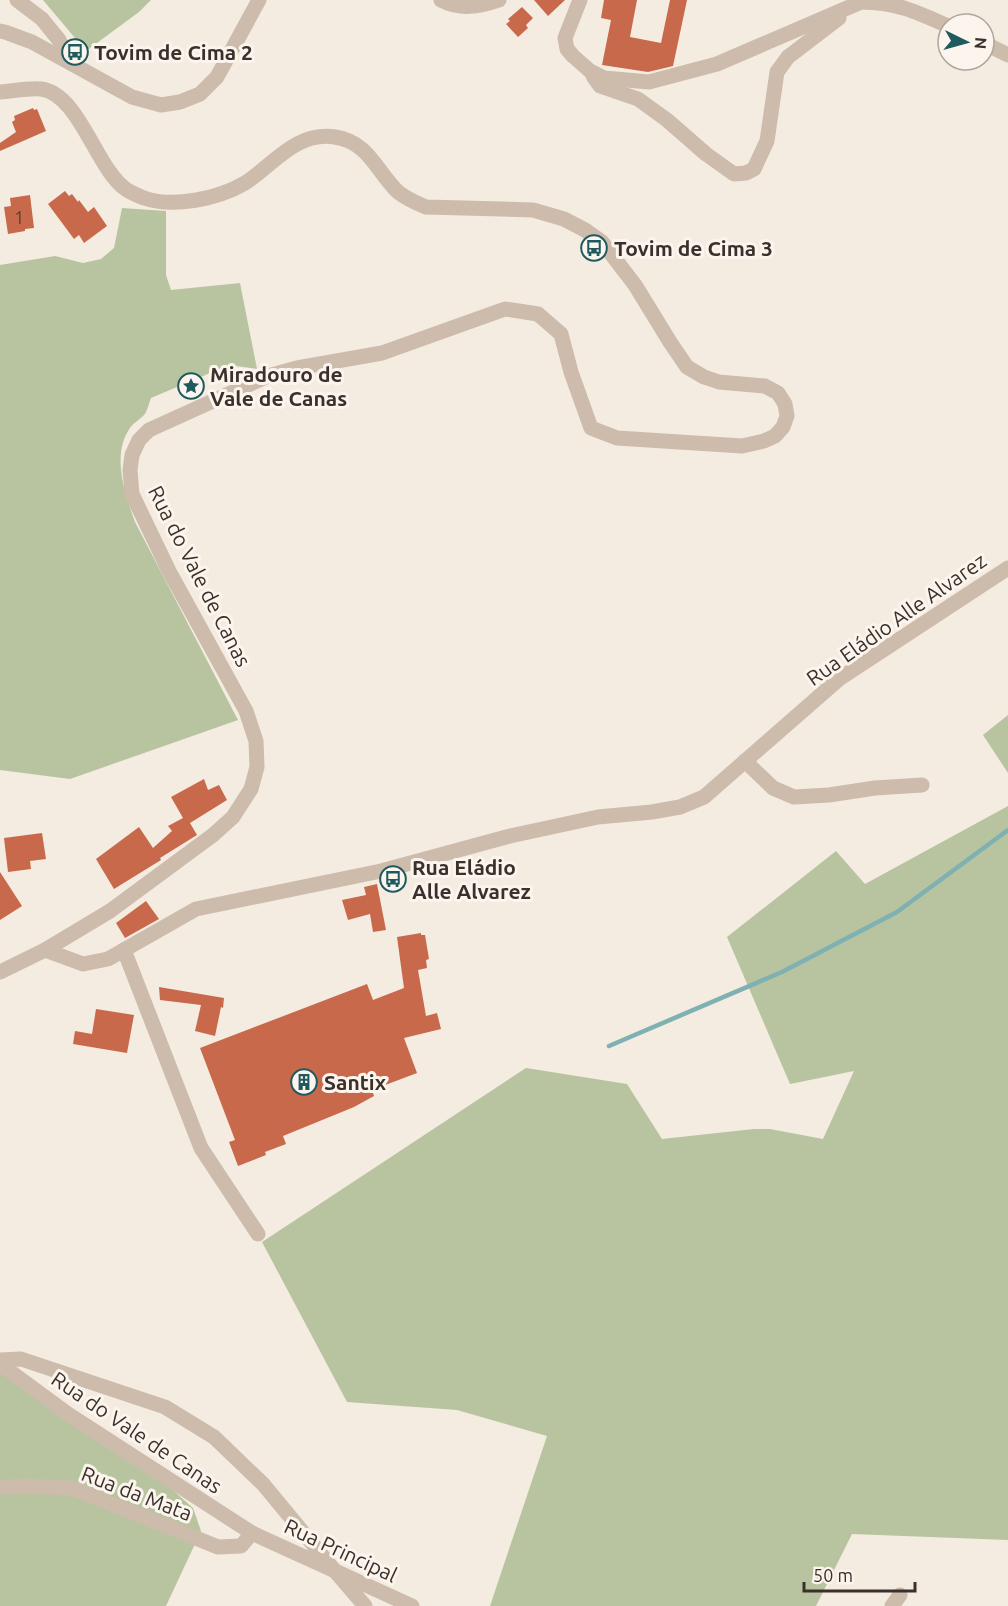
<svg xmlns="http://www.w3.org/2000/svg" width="1008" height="1606" font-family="Ubuntu,sans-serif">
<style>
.green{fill:#b8c4a0}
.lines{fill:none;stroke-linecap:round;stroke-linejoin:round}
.stream{stroke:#7fb0b2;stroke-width:4.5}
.building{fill:#c8694b}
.minor{stroke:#cdbbac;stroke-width:15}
.tertiary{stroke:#cdbbac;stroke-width:15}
.labels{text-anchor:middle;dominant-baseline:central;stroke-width:6;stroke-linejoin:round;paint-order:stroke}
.number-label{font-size:18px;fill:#5e3e33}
.poi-label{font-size:21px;font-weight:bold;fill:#3b302b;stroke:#fbf5ee;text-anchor:start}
.street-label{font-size:21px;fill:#3b302b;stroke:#fbf5ee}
</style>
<rect width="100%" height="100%" fill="#f4ebe1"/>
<g class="green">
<path d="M 43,0 L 151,0 L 139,12 L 86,51 Z"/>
<path d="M 122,208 L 166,211 L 166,275 L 171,290 L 240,283 L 257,369 L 229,365 L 151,398 C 149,403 148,408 146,412 C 143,418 134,422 130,428 C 111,455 125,494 135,522 L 238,720 L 70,779 L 0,770 L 0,265 L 55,256 L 83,263 L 101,259 L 114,248 Z"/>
<path d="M 1008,715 L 1008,773 L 983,735 Z"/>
<path d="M 1008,806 L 1008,1540 L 852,1534 L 816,1606 L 490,1606 L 547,1436 L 457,1410 L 347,1402 L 262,1242 L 526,1068 L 627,1084 L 662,1139 L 754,1129 L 770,1129 L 823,1139 L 854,1071 L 790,1084 L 727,937 L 836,851 L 865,884 Z"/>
<path d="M 0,1370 L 139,1465 L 175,1492 L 193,1508 L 201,1531 L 166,1606 L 0,1606 Z"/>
</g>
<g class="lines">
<path class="stream" d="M 609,1046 L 782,972 L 897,912 L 1008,830"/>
</g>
<g class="building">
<path d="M 534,0 L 565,0 L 548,16 Z"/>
<path d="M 604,0 L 637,0 L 630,37 L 661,43 L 670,0 L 687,0 L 673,66 L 648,72 L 602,65 L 611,20 L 601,18 Z"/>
<path d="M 522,7 L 533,18 L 526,25 L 528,28 L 518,37 L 506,24 L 510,21 L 508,19 Z"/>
<path d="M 33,108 L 34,110 L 37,109 L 46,131 L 0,151 L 0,143 L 16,132 L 12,122 L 15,120 L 14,116 Z"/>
<path d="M 65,191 L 69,196 L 72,194 L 78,202 L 79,200 L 88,212 L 94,207 L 107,226 L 84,243 L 79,235 L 74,239 L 48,204 Z"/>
<path d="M 30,195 L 34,228 L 25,229 L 25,231 L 8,234 L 4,207 L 11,206 L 10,198 Z"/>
<path d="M 204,779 L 208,790 L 219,785 L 227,800 L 190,823 L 197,835 L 160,858 L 161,860 L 114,889 L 96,859 L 139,827 L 153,848 L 172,831 L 168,826 L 183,818 L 171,797 Z"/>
<path d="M 42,833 L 46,859 L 30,861 L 31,869 L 8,872 L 4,838 Z"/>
<path d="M 0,872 L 22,906 L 0,920 Z"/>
<path d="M 377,884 L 386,930 L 373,932 L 370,914 L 348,920 L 342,900 L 366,895 L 364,887 Z"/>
<path d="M 146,901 L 159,919 L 125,938 L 116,923 Z"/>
<path d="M 421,933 L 421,935 L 425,935 L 429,959 L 426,960 L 427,968 L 418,970 L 426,1016 L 437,1013 L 441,1029 L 404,1038 L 417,1073 L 372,1090 L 374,1096 L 354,1107 L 283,1136 L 286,1144 L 265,1152 L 266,1155 L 238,1166 L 229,1142 L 235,1140 L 200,1048 L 367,984 L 373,1000 L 404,988 L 397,937 Z"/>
<path d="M 159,987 L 224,998 L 223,1008 L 221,1007 L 215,1036 L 195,1031 L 201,1005 L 160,1000 Z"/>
<path d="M 96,1009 L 134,1015 L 127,1053 L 73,1044 L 75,1031 L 92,1034 Z"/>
</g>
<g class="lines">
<g class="minor">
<path d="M 17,0 L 42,19 L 59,40 L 71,63"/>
<path d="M 580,0 L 565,38 L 567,49 L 573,56 L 590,71 L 604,78 L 649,82 L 717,64 L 861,2 C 896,2 917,12 948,26"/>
<path d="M 984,43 L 1008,55"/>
<path d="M 593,76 L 600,86 L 638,99 L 667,120 L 706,154 L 734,174 L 746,173 L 754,169 L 767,141 L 777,72 L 788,57 L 839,18"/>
<path d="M 745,761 L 773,788 L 794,797 L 829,795 L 875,788 L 922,785"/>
<path d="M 45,950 L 83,964 L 108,959 L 196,909 L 381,871 L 510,836 L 598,817 L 652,812 L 680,807 L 704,797 L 839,679 L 1008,568"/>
<path d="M 124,950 L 201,1148 L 258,1234"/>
<path d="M 0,1360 L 21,1359 L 165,1407 L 214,1437 L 263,1484 L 335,1571 L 365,1606"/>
<path d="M 892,1606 L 900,1595"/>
</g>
<g class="tertiary">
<path d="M 441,0 C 460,10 479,7 499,0"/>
<path d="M 0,31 L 5,32 L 32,42 L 132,97 L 161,105 L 180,102 L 200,94 L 217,77 L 259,0"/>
<path d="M 0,92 C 14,91 27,88 41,89 C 80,94 96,170 127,190 C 132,193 139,196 144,198 C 173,208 218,199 245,183 C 273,165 296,131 335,137 C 369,142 376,171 398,192 C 407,199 416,203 426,207 L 533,210 L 564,219 L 585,230 L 602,242 L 635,285 L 670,342 L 687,367 L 704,377 L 719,382 L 765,386 L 778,393 L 785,404 L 787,416 L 783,427 L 775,436 L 764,441 L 742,446 L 617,438 L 591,428 L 571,372 L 561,334 L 538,314 L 505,309 L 382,353 L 297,368 L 268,376 L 149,430 L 139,440 L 132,455 L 130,470 L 132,494 L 169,571 L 246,711 L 256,741 L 257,767 L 251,789 L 233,817 L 213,835 L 110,911 L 45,950 L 0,972"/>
<path d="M 0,1364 L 68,1414 L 252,1533 L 412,1606"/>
<path d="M 0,1487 L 30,1486 L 72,1488 L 218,1547 L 241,1546 L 252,1533"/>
</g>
</g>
<defs>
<g id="bus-ring" transform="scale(1.35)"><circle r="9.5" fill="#fbf5ee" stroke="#1f5a5e" stroke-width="1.5"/><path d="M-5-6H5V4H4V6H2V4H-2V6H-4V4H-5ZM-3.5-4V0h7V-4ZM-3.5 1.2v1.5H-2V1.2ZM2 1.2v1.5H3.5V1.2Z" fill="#1f5a5e"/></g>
<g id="sight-ring" transform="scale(1.35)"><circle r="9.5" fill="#fbf5ee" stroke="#1f5a5e" stroke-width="1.5"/><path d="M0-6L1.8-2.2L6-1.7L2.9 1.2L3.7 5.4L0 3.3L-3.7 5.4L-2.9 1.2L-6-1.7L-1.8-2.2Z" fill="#1f5a5e"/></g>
<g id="building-ring" transform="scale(1.35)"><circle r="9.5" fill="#fbf5ee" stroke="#1f5a5e" stroke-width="1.5"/><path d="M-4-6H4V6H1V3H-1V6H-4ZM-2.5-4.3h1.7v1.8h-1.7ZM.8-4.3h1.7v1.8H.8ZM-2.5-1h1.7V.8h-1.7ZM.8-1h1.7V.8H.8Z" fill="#1f5a5e"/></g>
</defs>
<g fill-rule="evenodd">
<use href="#bus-ring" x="75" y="52"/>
<use href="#bus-ring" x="594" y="248"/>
<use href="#sight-ring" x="191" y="386"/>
<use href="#bus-ring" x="393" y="879"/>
<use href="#building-ring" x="304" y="1082"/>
</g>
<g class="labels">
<g class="number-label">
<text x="19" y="217">1</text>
</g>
<g class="poi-label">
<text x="94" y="52">Tovim de Cima 2</text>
<text x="614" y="248">Tovim de Cima 3</text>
<text x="210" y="374">Miradouro de<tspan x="210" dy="24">Vale de Canas</tspan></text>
<text x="412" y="867">Rua Eládio<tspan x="412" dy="24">Alle Alvarez</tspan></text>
<text x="324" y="1082">Santix</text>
</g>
<g class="street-label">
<text transform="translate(200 576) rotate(63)">Rua do Vale de Canas</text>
<text transform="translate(896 619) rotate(-35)">Rua Eládio Alle Alvarez</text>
<text transform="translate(137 1432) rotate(34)">Rua do Vale de Canas</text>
<text transform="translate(137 1493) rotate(21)">Rua da Mata</text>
<text transform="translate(341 1550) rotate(25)">Rua Principal</text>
</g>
</g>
<g transform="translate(966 42) rotate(95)"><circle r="28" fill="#fbf5ee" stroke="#aea6a0" stroke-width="1.5"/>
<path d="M0-4.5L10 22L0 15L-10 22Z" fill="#1f5a5e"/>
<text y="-9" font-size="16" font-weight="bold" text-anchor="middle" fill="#3b302b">N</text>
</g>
<path d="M804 1582v9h111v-9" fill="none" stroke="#3b302b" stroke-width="3"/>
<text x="813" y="1582" font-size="18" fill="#3b302b" stroke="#fbf5ee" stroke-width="4.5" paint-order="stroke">50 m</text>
</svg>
